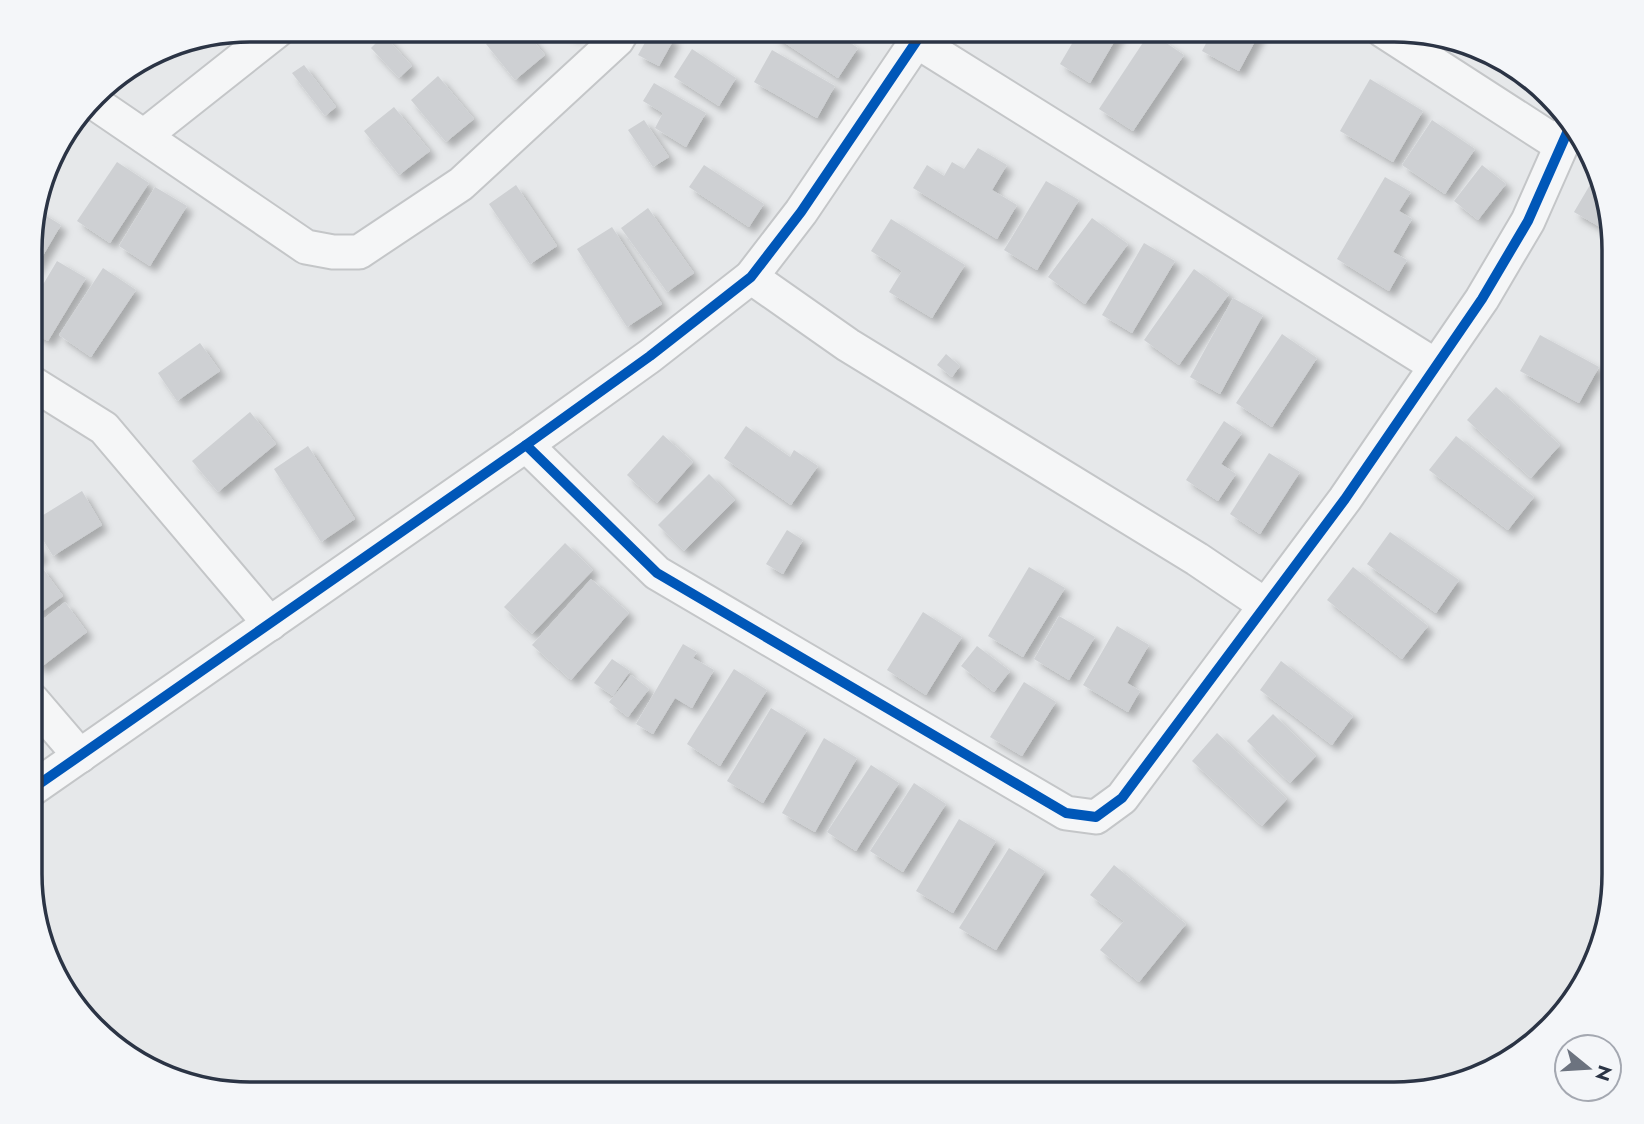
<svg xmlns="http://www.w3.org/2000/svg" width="1644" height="1124" font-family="Jost,sans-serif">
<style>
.building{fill:#ced0d3;filter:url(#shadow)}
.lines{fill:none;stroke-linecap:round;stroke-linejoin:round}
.minor-casing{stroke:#c4c6c8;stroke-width:37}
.minor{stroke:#f5f6f7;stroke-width:33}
.cycleway-casing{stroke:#f4f6f9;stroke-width:15}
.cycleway{stroke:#0057b8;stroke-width:10}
.rim{fill:none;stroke:#2b3445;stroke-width:3.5}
</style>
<defs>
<filter id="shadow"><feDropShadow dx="6" dy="6" stdDeviation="3.5" flood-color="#0004"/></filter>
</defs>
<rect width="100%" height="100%" fill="#e6e8ea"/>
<g class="building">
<path d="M 503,30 L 524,30 L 545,55 L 515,80 L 486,44 Z"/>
<path d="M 563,30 L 579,30 L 575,37 Z"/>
<path d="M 652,30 L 659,30 L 674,39 L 659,66 L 638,55 Z"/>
<path d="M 777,30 L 831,30 L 858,48 L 838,78 L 773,35 Z"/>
<path d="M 1080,30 L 1121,30 L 1090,83 L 1060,64 Z"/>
<path d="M 1213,30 L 1261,30 L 1239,71 L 1202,51 Z"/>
<path d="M 1150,32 L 1184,55 L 1133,131 L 1099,109 Z"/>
<path d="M 384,35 L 412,66 L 399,78 L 371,48 Z"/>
<path d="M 692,49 L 736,78 L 719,106 L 674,77 Z"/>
<path d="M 772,50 L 835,86 L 817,118 L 754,82 Z"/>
<path d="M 304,65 L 336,107 L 325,116 L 292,73 Z"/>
<path d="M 438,76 L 474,119 L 446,142 L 411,100 Z"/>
<path d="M 1370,79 L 1423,111 L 1393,162 L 1340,131 Z"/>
<path d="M 654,83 L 706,113 L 686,147 L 655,128 L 663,113 L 643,101 Z"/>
<path d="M 394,107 L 430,151 L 399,175 L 364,131 Z"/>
<path d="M 644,120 L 669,157 L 653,167 L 628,130 Z"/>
<path d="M 1432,120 L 1475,149 L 1445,194 L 1402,165 Z"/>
<path d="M 978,148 L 1007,165 L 992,190 L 1017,205 L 997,239 L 913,188 L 927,165 L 944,176 L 952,162 L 964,169 Z"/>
<path d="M 117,162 L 149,183 L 110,243 L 77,221 Z"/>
<path d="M 704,165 L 764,204 L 749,227 L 689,187 Z"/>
<path d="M 1482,165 L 1506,184 L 1478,220 L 1454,201 Z"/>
<path d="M 1597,173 L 1604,201 L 1614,235 L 1574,212 Z"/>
<path d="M 1385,177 L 1411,192 L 1399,211 L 1412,219 L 1393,252 L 1407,260 L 1389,291 L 1337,259 Z"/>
<path d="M 1046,181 L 1079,200 L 1037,270 L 1004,250 Z"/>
<path d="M 516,185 L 557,246 L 530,264 L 489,204 Z"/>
<path d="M 155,187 L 187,206 L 150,266 L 119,246 Z"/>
<path d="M 648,208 L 694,273 L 667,292 L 621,228 Z"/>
<path d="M 35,209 L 61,225 L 32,274 L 32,222 Z"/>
<path d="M 1092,218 L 1128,244 L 1085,304 L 1048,277 Z"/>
<path d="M 891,219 L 965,265 L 932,318 L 889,292 L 902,271 L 871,251 Z"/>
<path d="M 612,227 L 662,304 L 627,327 L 577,249 Z"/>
<path d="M 1144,243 L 1175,261 L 1132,333 L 1102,315 Z"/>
<path d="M 57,261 L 86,278 L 48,341 L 32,332 L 32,303 Z"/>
<path d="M 103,268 L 136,290 L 91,357 L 59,335 Z"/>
<path d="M 1194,269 L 1229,294 L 1179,365 L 1144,340 Z"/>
<path d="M 1233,298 L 1263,315 L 1220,394 L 1190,377 Z"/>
<path d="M 1282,334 L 1317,358 L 1272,427 L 1236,403 Z"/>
<path d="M 1540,335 L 1599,367 L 1579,403 L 1520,371 Z"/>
<path d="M 200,343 L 220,371 L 177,401 L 158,373 Z"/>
<path d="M 946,354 L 960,366 L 952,377 L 937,365 Z"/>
<path d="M 1496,387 L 1560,445 L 1531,478 L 1467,420 Z"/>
<path d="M 250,412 L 276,444 L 218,492 L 192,461 Z"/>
<path d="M 1224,421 L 1242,433 L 1221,464 L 1236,474 L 1218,501 L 1186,480 Z"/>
<path d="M 746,426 L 790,457 L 794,450 L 818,466 L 791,505 L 724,458 Z"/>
<path d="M 663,435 L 693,462 L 657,503 L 627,475 Z"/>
<path d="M 1456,436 L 1534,497 L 1508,530 L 1429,470 Z"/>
<path d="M 308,446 L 355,519 L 321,542 L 274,469 Z"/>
<path d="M 1269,453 L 1300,472 L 1260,534 L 1230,514 Z"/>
<path d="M 709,474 L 735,500 L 684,551 L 658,525 Z"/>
<path d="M 82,491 L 102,525 L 53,556 L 32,522 Z"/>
<path d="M 787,530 L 803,540 L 783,574 L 766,564 Z"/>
<path d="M 1390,532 L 1459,580 L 1436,613 L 1367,564 Z"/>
<path d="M 32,541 L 43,555 L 32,564 Z"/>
<path d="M 565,543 L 593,570 L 532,634 L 504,607 Z"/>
<path d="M 41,566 L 63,596 L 32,619 L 32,573 Z"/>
<path d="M 1029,567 L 1065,588 L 1023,657 L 988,636 Z"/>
<path d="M 1353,567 L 1428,626 L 1402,659 L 1327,600 Z"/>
<path d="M 591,579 L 629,613 L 571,680 L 532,645 Z"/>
<path d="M 65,602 L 87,632 L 40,668 L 32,657 L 32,628 Z"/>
<path d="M 923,612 L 962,637 L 926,695 L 887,670 Z"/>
<path d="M 1059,616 L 1095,637 L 1069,680 L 1034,659 Z"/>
<path d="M 1117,626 L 1149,645 L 1127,683 L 1140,691 L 1128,712 L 1083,685 Z"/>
<path d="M 683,644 L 697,652 L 693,658 L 714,670 L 692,708 L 675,698 L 653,734 L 636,724 Z"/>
<path d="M 977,646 L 1010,671 L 994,692 L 961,666 Z"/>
<path d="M 612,659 L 630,671 L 613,696 L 594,683 Z"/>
<path d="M 1281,661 L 1353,716 L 1332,745 L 1260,690 Z"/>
<path d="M 734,669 L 767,690 L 720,766 L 687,744 Z"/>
<path d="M 631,675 L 649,689 L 628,717 L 609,702 Z"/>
<path d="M 1024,682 L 1056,702 L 1022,756 L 990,737 Z"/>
<path d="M 771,708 L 807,730 L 763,803 L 727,781 Z"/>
<path d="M 1273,714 L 1316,756 L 1290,783 L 1247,741 Z"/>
<path d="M 1217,733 L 1287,799 L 1262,826 L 1192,761 Z"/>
<path d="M 824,738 L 857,758 L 815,832 L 782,813 Z"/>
<path d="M 871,765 L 899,783 L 856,851 L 827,832 Z"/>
<path d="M 914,783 L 946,804 L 903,872 L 870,851 Z"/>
<path d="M 959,819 L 996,841 L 953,913 L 916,891 Z"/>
<path d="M 1009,848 L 1045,871 L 996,950 L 959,928 Z"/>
<path d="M 1114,865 L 1186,924 L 1139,982 L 1100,950 L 1124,921 L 1090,895 Z"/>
</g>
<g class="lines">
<g class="minor-casing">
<g id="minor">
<path d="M 1382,30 L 1560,145"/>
<path d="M 918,42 L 1436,366"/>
<path d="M 92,101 L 306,247 L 333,252 L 359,252 L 461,184 L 617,40 L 623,30"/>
<path d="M 144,136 L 278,30"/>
<path d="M 751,277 L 848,345 L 1197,559 L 1265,605"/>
<path d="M 32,383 L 104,428 L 270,624"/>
<path d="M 526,445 L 657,573 L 1066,813 L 1096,817 L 1122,798 L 1345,499 L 1482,299 L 1528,221 L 1570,126"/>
<path d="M 32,700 L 80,756"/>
<path d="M 32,789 L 526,445 L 650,356 L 751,277 L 801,212 L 924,30"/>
</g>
</g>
<use href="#minor" class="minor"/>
<g class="cycleway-casing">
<g id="cycleway">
<path d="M 526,445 L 657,573 L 1066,813 L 1096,817 L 1122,798 L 1345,499 L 1482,299 L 1528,221 L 1570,126"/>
<path d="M 32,789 L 526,445 L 650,356 L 751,277 L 801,212 L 924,30"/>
</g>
</g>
<use href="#cycleway" class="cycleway"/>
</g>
<path d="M0 0H1644V1124H0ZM250 42H1394A208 208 0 0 1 1602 250V874A208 208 0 0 1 1394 1082H250A208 208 0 0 1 42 874V250A208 208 0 0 1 250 42Z" fill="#f4f6f9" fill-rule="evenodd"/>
<path class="rim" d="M250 42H1394A208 208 0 0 1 1602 250V874A208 208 0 0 1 1394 1082H250A208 208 0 0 1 42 874V250A208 208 0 0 1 250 42Z"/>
<g transform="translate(1588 1068) rotate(108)"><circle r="33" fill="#f4f6f9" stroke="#a4a8b1" stroke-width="2"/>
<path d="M0-5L12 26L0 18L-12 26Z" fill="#6c737f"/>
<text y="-10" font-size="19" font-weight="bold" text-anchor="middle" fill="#2b3445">N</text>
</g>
</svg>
